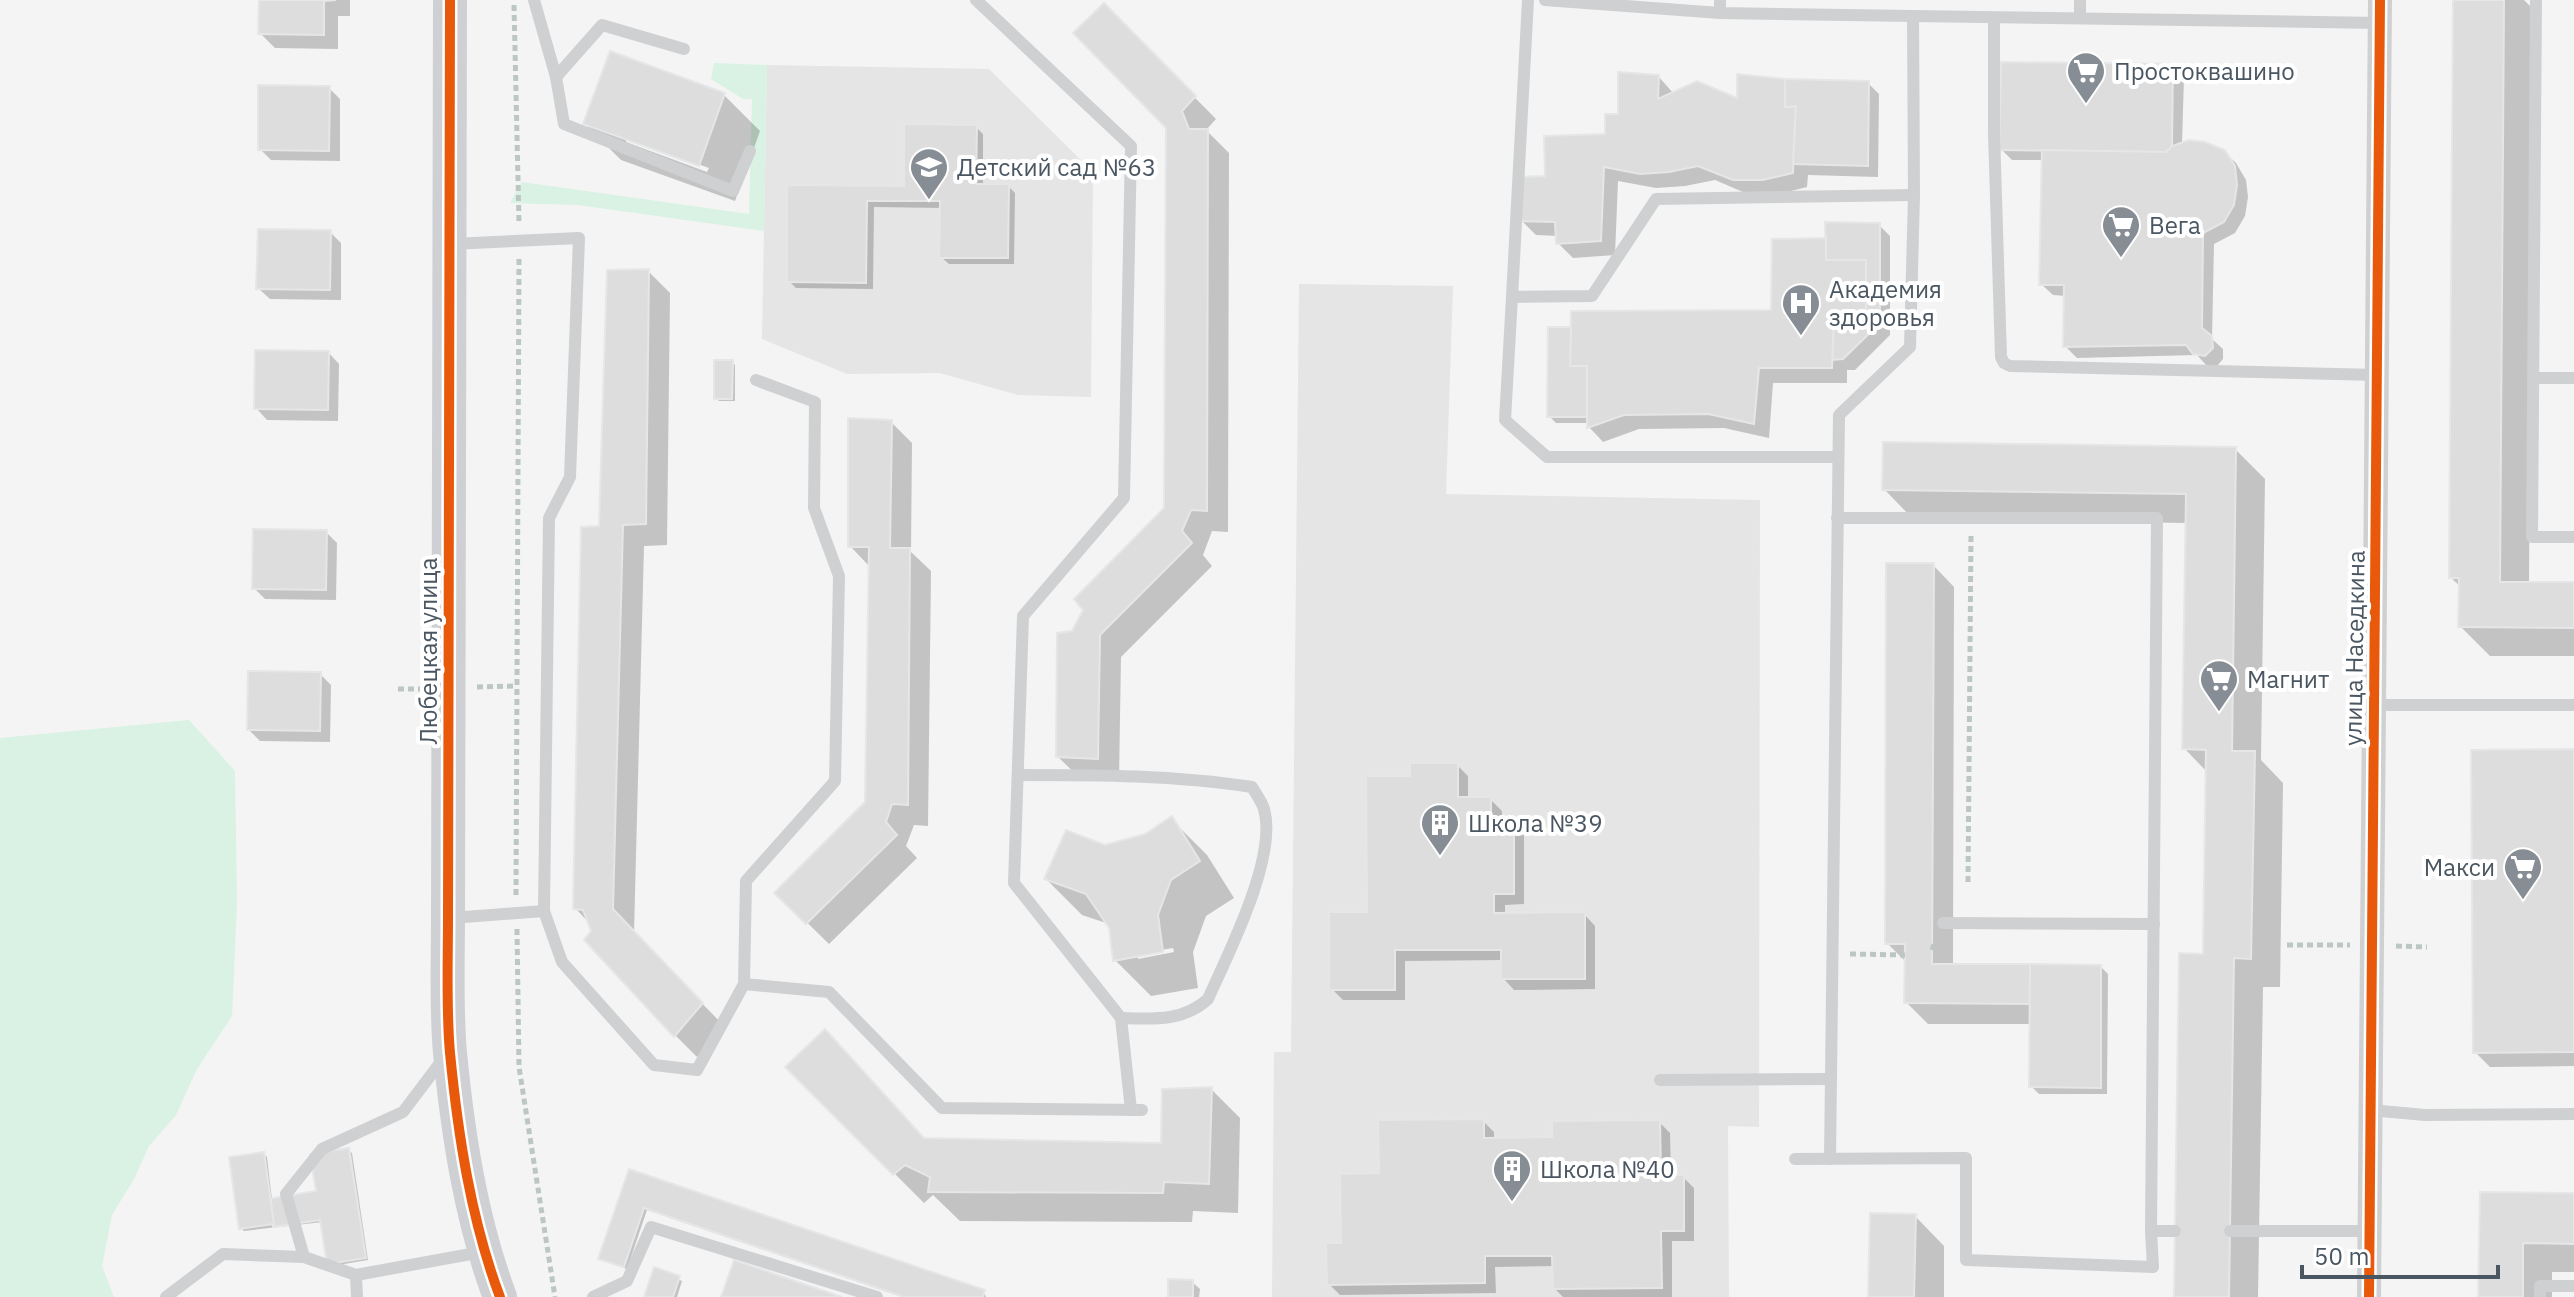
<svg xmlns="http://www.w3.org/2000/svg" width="2574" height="1297" font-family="'IBM Plex Sans',sans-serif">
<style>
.education{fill:#e6e5e6}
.green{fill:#d9f2e3}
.shadow{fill:#0003;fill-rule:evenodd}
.building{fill:#ddddde;stroke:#e5e6e7;stroke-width:2}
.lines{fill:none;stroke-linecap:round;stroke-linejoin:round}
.path{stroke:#bcc7c4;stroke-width:5;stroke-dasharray:6 4;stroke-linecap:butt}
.lane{stroke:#ced0d2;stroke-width:12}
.street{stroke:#ced0d2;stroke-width:24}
.secondary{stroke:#ced0d4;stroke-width:34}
.cycleway-casing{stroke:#fff;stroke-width:15}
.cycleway{stroke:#e8590c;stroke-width:10}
.labels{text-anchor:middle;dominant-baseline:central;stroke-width:8;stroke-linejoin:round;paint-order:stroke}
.poi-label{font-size:24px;fill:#4a5661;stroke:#fff;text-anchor:start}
.street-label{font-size:24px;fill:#4a5661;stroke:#fff}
</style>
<rect width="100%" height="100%" fill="#f4f4f4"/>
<g class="education">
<path d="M 767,65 L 989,69 L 1093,172 L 1091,397 L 1018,395 L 940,373 L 847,374 L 762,339 Z"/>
<path d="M 1299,284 L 1453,286 L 1446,494 L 1760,500 L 1759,1127 L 1728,1126 L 1729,1297 L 1272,1297 L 1274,1052 L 1291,1052 Z"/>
</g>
<g class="green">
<path d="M 714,63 L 767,65 L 764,231 L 578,205 L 510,203 L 522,182 L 749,214 L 752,99 L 743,99 L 711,79 Z"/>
<path d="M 189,720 L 235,771 L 237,903 L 232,1016 L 197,1069 L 176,1115 L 149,1146 L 134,1179 L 112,1215 L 102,1266 L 114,1297 L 0,1297 L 0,738 Z"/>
</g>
<g class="shadow">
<path d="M 261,0 L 350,0 L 350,16 L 338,16 L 338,49 L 275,48 L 260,33 Z"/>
<path d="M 2455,0 L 2524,0 L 2533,9 L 2529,584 L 2574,584 L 2574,656 L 2490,656 L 2460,626 L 2461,587 L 2451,578 Z"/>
<path d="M 1104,6 L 1216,119 L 1206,130 L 1229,153 L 1228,532 L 1212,531 L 1203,555 L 1212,566 L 1121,657 L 1119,780 L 1080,778 L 1058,757 L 1074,633 L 1166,509 L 1168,127 Z"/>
<path d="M 2172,66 L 2184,77 L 2182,144 L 2224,152 L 2236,163 L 2246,180 L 2248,197 L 2245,216 L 2235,233 L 2214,244 L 2212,339 L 2223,349 L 2223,359 L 2217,366 L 2206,365 L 2197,355 L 2077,358 L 2065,346 L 2066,296 L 2053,295 L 2041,284 L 2044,160 L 2012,160 L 2001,149 Z"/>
<path d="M 1658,76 L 1674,94 L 1739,101 L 1784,81 L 1868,83 L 1879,94 L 1878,177 L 1808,175 L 1807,187 L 1779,194 L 1750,195 L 1715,180 L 1685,186 L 1656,188 L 1618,181 L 1615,255 L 1573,258 L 1558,243 L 1558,236 L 1536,235 L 1521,220 L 1547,178 L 1607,136 L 1620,117 Z"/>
<path d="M 329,88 L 340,99 L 340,161 L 271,160 L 260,149 Z"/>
<path d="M 724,95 L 760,131 L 735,201 L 621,160 L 585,124 ZM 626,138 L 709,168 L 707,172 L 626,142 Z"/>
<path d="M 976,127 L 983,134 L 983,186 L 1008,186 L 1015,193 L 1014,264 L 949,264 L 941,257 L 942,208 L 874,207 L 873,289 L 796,288 L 789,281 L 789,187 L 906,188 Z"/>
<path d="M 1879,225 L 1890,236 L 1890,335 L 1855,370 L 1847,370 L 1847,383 L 1773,383 L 1769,438 L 1724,428 L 1639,429 L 1603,442 L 1589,427 L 1589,423 L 1556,423 L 1549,416 L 1773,312 L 1828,240 Z"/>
<path d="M 330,232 L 341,243 L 341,300 L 270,299 L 258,288 Z"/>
<path d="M 648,271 L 670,293 L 667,545 L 644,546 L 634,933 L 724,1026 L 697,1057 L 675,1035 L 591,925 L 575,908 L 601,528 Z"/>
<path d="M 328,352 L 339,364 L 338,421 L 267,420 L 256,408 Z"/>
<path d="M 732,362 L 735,365 L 735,401 L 719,401 L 716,398 Z"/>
<path d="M 891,422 L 912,443 L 911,552 L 931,571 L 928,826 L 914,825 L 906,846 L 917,858 L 829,944 L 777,893 L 867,803 L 871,568 L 850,546 Z"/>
<path d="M 2235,449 L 2265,479 L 2261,760 L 2283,783 L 2280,987 L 2263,987 L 2258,1297 L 2176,1297 L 2205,956 L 2208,773 L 2184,748 L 2188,523 L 1913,519 L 1884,489 Z"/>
<path d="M 326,532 L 337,543 L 336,600 L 265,599 L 254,588 Z"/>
<path d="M 1933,565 L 1954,587 L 1953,966 L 2101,967 L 2108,974 L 2107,1094 L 2039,1094 L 2031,1086 L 2032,1024 L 1928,1024 L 1906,1002 L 1907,963 L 1887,943 Z"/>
<path d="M 320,674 L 331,685 L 330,742 L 260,741 L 249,730 Z"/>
<path d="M 2574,751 L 2574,1066 L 2490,1067 L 2475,1052 Z"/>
<path d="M 1457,765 L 1468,776 L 1468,799 L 1490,799 L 1502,811 L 1502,821 L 1513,821 L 1524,832 L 1524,904 L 1505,905 L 1505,915 L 1584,914 L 1595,926 L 1595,989 L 1514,990 L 1503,978 L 1503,960 L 1405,961 L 1405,1000 L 1343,1000 L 1332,989 L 1369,914 L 1412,778 Z"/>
<path d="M 1171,819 L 1207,855 L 1234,898 L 1206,916 L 1193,952 L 1198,988 L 1151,996 L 1115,960 L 1109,924 L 1082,915 L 1046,879 L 1105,847 L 1146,836 ZM 1173,948 L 1174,952 L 1138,959 L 1138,954 Z"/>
<path d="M 825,1032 L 926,1140 L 1163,1145 L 1211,1089 L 1240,1118 L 1238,1213 L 1193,1211 L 1192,1222 L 960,1221 L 933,1195 L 924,1203 L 788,1067 Z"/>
<path d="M 1483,1121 L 1494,1132 L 1494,1140 L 1554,1139 L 1659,1122 L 1670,1133 L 1671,1177 L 1683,1177 L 1694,1188 L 1694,1241 L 1672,1241 L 1672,1297 L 1563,1297 L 1555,1289 L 1554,1266 L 1495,1267 L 1496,1293 L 1340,1295 L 1329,1284 L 1343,1245 L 1381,1175 Z"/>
<path d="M 348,1150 L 352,1153 L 368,1260 L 332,1266 L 323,1222 L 244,1231 L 241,1228 L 264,1154 L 267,1157 L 272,1200 L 318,1193 Z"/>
<path d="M 630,1171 L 984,1292 L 986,1297 L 902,1297 L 647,1210 L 627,1269 L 604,1261 L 601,1258 Z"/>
<path d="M 2482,1194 L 2574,1195 L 2574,1272 L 2552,1272 L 2552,1297 L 2480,1297 Z"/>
<path d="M 1915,1216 L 1944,1246 L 1944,1297 L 1870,1297 Z"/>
<path d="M 656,1270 L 682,1281 L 677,1297 L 646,1297 Z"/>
<path d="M 1192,1282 L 1200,1289 L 1199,1297 L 1170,1297 Z"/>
</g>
<g class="building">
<path d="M 259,0 L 336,0 L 324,1 L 324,35 L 258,34 Z"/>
<path d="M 2453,0 L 2504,0 L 2500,582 L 2574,582 L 2574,628 L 2458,627 L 2459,578 L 2449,578 Z"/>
<path d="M 1104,3 L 1196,96 L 1182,111 L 1189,129 L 1208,129 L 1207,511 L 1191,510 L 1182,531 L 1192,543 L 1100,635 L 1098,759 L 1056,757 L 1057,633 L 1072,631 L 1083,610 L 1074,599 L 1164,508 L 1166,128 L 1073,33 Z"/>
<path d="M 610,51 L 725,93 L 699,166 L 583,124 Z"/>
<path d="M 2001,62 L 2173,64 L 2172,146 L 2166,152 L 1999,150 Z"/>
<path d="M 1618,72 L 1659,75 L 1658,99 L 1697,81 L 1737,98 L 1737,74 L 1785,79 L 1785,107 L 1796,106 L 1793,173 L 1763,180 L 1733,180 L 1698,166 L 1669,172 L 1640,174 L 1604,167 L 1601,241 L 1556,244 L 1555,222 L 1519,221 L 1521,177 L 1545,176 L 1544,136 L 1605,134 L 1605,114 L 1618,114 Z"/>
<path d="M 1785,79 L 1869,81 L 1868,166 L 1793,164 L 1796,106 L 1785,107 Z"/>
<path d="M 258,85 L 330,86 L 329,151 L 258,150 Z"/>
<path d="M 904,124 L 977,125 L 976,184 L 1009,184 L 1008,258 L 939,258 L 940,201 L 867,201 L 866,283 L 787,282 L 787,185 L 904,186 Z"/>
<path d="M 2189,140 L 2205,142 L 2225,150 L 2235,166 L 2237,185 L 2234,205 L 2224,222 L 2203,233 L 2202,328 L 2212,336 L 2213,348 L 2205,356 L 2193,354 L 2186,345 L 2063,347 L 2064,285 L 2039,285 L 2042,150 L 2166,152 L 2172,146 Z"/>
<path d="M 1825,222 L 1880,223 L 1880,323 L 1843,359 L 1832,360 L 1834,313 L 1866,310 L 1866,260 L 1826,260 Z"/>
<path d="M 258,229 L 331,230 L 330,290 L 256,289 Z"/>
<path d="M 1826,238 L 1826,260 L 1866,260 L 1866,310 L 1834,313 L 1832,368 L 1759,368 L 1754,424 L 1708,414 L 1624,415 L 1587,428 L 1587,366 L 1570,366 L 1571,311 L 1771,310 L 1772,239 Z"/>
<path d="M 649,269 L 646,524 L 623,525 L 613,909 L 703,1003 L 674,1037 L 584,940 L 591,931 L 583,910 L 573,909 L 581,527 L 599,526 L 607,270 Z"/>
<path d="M 1548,327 L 1571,327 L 1570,366 L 1587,366 L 1587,417 L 1547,417 Z"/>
<path d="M 255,350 L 329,351 L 328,410 L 254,409 Z"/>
<path d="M 714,360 L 733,360 L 732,399 L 714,399 Z"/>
<path d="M 848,418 L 892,420 L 890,548 L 910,548 L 908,805 L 892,804 L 886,822 L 897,835 L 806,924 L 774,893 L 865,802 L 869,547 L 848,547 Z"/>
<path d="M 1883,442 L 2236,447 L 2232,751 L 2255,751 L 2251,959 L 2234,958 L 2229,1297 L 2174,1297 L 2179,953 L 2203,954 L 2206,750 L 2182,749 L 2186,494 L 1882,490 Z"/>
<path d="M 253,529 L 327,530 L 326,590 L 252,589 Z"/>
<path d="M 1886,563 L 1934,563 L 1932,964 L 2030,964 L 2030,1004 L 1904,1003 L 1905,944 L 1885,944 Z"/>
<path d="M 248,671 L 321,672 L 320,731 L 247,730 Z"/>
<path d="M 2574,749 L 2574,1052 L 2473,1053 L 2471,750 Z"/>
<path d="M 1410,763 L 1458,763 L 1458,797 L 1491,797 L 1491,819 L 1514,819 L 1514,894 L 1494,894 L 1494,913 L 1585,912 L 1585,979 L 1501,979 L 1501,950 L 1395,950 L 1395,990 L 1329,990 L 1329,912 L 1367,912 L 1366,776 L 1410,776 Z"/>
<path d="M 1172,816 L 1200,861 L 1171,880 L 1158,915 L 1163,952 L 1113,961 L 1109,928 L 1086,894 L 1044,879 L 1066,830 L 1105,845 L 1145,834 Z"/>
<path d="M 2030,964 L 2101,965 L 2101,1088 L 2029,1087 Z"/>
<path d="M 825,1029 L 924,1138 L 1161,1143 L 1162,1089 L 1212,1087 L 1209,1184 L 1164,1182 L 1163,1193 L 928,1192 L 930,1177 L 905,1165 L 893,1175 L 785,1067 Z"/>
<path d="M 1484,1119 L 1484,1138 L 1552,1137 L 1552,1121 L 1660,1120 L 1661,1175 L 1684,1175 L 1684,1231 L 1661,1231 L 1662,1288 L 1553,1289 L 1552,1256 L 1485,1256 L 1485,1283 L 1327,1285 L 1326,1243 L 1341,1243 L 1340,1174 L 1379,1173 L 1378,1120 Z"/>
<path d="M 349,1148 L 366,1258 L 327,1264 L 320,1220 L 273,1227 L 268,1199 L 316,1191 L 310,1154 Z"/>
<path d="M 264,1152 L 274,1224 L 239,1229 L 229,1157 Z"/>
<path d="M 629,1169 L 985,1290 L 983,1297 L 904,1297 L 644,1208 L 624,1267 L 598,1259 Z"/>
<path d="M 2480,1192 L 2574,1193 L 2574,1244 L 2523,1243 L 2523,1297 L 2478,1297 Z"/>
<path d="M 1870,1213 L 1916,1214 L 1914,1297 L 1868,1297 Z"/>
<path d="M 734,1260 L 842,1297 L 721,1297 Z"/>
<path d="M 654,1267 L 680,1276 L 673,1297 L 644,1297 Z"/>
<path d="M 1168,1279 L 1193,1280 L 1193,1297 L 1168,1297 Z"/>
</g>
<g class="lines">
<g class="path">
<path d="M 514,5 L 519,223"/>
<path d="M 477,687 L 516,686"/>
<path d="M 398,689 L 420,689"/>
<path d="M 1968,882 L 1971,535"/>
<path d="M 516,895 L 519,257"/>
<path d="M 517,929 L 519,1067 L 555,1297"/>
<path d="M 2287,945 L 2350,945"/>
<path d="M 2396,946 L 2427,947"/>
<path d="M 1932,950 L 1936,939"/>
<path d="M 1850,954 L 1905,955"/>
</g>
<g class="lane">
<path d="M 534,0 L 556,77 L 564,124 L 733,191 L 750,151"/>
<path d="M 976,0 L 1131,146 L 1124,498 L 1023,616 L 1014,883 L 1121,1018 L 1131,1110"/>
<path d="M 1545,0 L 1720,13"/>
<path d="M 1720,0 L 1720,13 L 2380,23"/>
<path d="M 2080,0 L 2080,18"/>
<path d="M 2536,0 L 2532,537 L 2574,537"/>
<path d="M 1994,18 L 1994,133 L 2001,357 L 2004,363 L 2010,366 L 2377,375"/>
<path d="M 556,77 L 602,25 L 684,49"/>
<path d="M 452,244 L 579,238 L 570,477 L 549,518 L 544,911"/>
<path d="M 1512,297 L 1528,0"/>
<path d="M 2533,378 L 2574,378"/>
<path d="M 1838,457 L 1547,457 L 1505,420 L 1512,297 L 1592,296 L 1656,199 L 1914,195"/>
<path d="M 1837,518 L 2157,518 L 2151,1231 L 2175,1231"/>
<path d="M 2374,705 L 2574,705"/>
<path d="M 1018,775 C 1096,775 1175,775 1252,787 C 1256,794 1262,802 1264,809 C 1278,857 1228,954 1208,999 C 1183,1022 1152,1019 1121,1018"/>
<path d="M 451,918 L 544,911 L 562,962 L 654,1065 L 697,1070 L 744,984 L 829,992 L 942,1108 L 1142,1110"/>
<path d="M 1943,923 L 2154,924"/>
<path d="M 744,984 L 746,881 L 835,781 L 839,576 L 814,508 L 815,402 L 756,380"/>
<path d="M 443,1059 L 403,1112 L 322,1149 L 286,1194 L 304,1257 L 356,1275 L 482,1252"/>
<path d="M 1660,1080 L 1831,1079"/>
<path d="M 2370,1110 L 2425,1115 L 2574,1114"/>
<path d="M 1795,1159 L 1966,1158 L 1966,1260 L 2153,1267 L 2151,1231"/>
<path d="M 1830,1159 L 1839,415 L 1910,347 L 1914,195 L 1913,16"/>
<path d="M 2230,1231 L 2369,1231"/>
<path d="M 356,1275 L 357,1297"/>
<path d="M 166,1297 L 223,1254 L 304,1257"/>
<path d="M 593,1297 L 627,1281 L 651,1227 L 877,1297"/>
<path d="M 2540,1297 L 2540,1286 L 2574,1286"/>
</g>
<path class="street" d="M 2369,1297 L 2380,0"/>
<path class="secondary" d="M 450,0 L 448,918 C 448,963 446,1009 450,1053 C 458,1135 471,1220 500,1297"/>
<g class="cycleway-casing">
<g id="cycleway">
<path d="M 450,0 L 448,918 C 448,963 446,1009 450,1053 C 458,1135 471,1220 500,1297"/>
<path d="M 2369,1297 L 2380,0"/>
</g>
</g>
<use href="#cycleway" class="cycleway"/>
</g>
<defs>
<g id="supermarket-pin" transform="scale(2)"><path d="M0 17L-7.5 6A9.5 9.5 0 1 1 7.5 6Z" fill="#868d94" stroke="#fff"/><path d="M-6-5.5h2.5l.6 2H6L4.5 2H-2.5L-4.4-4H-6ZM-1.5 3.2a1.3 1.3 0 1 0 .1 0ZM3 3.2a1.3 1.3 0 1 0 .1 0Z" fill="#fff"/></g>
<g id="school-pin" transform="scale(2)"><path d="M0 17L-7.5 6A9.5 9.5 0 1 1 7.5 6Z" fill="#868d94" stroke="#fff"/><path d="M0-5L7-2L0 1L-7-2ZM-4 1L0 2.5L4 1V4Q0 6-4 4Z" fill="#fff"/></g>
<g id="hospital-pin" transform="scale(2)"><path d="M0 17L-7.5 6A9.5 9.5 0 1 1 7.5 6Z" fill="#868d94" stroke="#fff"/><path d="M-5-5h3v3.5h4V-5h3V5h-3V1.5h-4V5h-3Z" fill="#fff"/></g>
<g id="building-pin" transform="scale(2)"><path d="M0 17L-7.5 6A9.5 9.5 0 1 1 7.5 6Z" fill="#868d94" stroke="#fff"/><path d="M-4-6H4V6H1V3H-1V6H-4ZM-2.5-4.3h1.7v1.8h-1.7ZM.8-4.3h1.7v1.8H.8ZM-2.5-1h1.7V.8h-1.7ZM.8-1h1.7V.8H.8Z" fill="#fff"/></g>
</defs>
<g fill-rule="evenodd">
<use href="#supermarket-pin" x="2086" y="71"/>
<use href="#school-pin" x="929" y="167"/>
<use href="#supermarket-pin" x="2121" y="225"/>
<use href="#hospital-pin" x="1801" y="303"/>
<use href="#supermarket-pin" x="2219" y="679"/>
<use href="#building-pin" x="1440" y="823"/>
<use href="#supermarket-pin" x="2523" y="867"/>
<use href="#building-pin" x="1512" y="1169"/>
</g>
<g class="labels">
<g class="poi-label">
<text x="2114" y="71">Простоквашино</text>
<text x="957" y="167">Детский сад №63</text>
<text x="2149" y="225">Вега</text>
<text x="1829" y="289">Академия<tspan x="1829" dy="28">здоровья</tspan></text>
<text x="2247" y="679">Магнит</text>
<text x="1468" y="823">Школа №39</text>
<text x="2495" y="867" text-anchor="end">Макси</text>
<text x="1540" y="1169">Школа №40</text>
</g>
<g class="street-label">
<text transform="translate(2354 648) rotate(-89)">улица Наседкина</text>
<text transform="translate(428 651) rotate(-90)">Любецкая улица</text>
</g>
</g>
<path d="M2302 1265v12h196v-12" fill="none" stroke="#4a5661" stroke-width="4"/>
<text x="2314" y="1265" font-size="24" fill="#4a5661" stroke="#ffffff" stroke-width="6" paint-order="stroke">50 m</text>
</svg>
